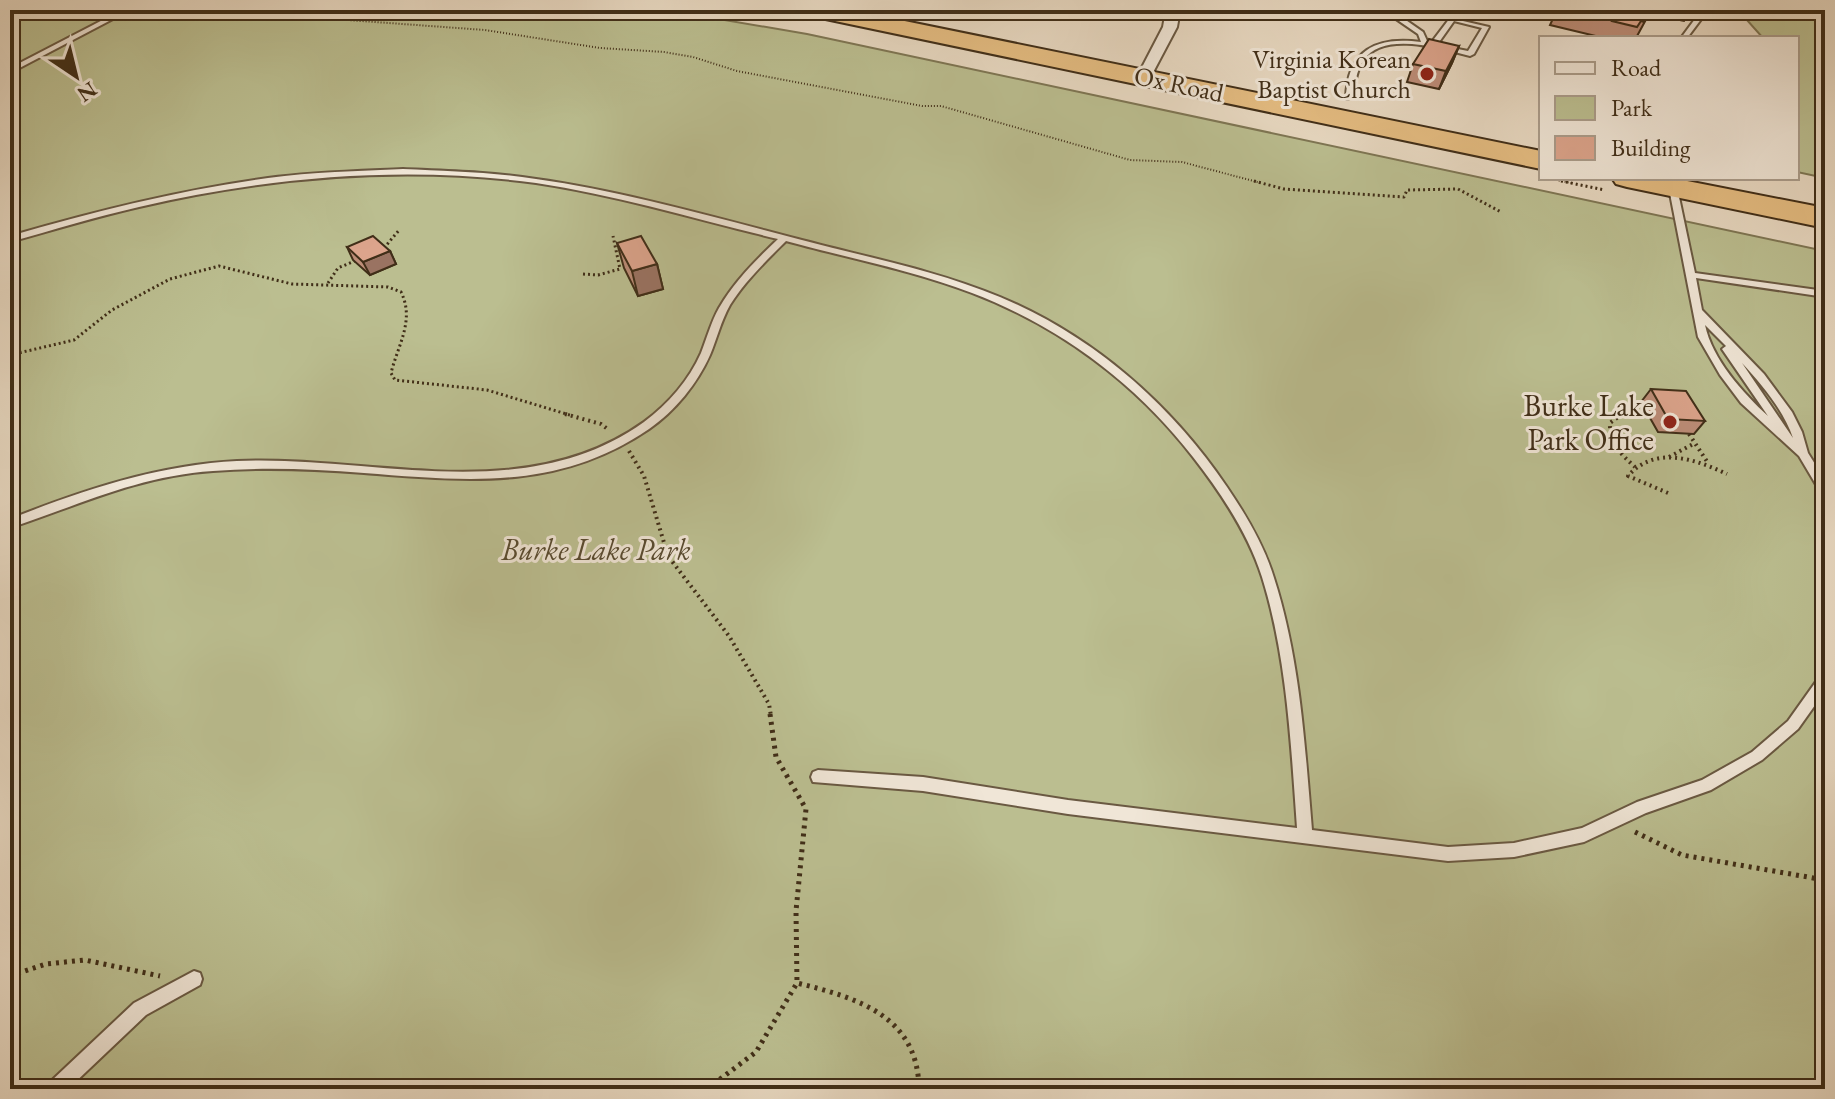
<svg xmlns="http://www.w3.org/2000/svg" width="1835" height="1099" font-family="'EB Garamond',serif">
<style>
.green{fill:#bbbe90;stroke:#7e7654;stroke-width:2}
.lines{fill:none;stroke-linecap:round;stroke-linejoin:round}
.lane-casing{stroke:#6a5942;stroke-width:4}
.street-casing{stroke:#6a5942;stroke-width:4}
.highway-casing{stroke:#402e18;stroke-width:4}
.path-far3{stroke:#402e18;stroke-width:2;stroke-dasharray:1 2;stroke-linecap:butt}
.path-far2{stroke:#402e18;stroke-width:3;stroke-dasharray:2 3;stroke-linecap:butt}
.path-far1{stroke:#402e18;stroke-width:4;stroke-dasharray:2 4;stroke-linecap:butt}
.path{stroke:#402e18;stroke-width:5;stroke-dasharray:3 5;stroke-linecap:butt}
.lane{fill:#f0e6d7;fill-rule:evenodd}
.street{fill:#f0e6d7;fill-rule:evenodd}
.highway{fill:#e4bc81;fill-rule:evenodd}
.wall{fill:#bd8d78;stroke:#402e18;stroke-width:2}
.shaded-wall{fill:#9a7362;stroke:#402e18;stroke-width:2}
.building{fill:#dca48c;stroke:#402e18;stroke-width:2}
.poi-dot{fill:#8f2418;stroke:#f0e6d7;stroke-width:3}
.labels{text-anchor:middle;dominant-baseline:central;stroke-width:6;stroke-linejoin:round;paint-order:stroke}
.far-poi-label{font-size:26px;fill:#402e18;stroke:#f0e6d7;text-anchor:end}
.far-street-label{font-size:26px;fill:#402e18;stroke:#f0e6d7}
.poi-label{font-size:30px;fill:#402e18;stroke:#f0e6d7;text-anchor:end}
.park-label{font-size:30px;font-style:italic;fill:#594b30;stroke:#f0e6d7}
</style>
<rect width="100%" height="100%" fill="#e8d9c2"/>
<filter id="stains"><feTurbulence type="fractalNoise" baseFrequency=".0025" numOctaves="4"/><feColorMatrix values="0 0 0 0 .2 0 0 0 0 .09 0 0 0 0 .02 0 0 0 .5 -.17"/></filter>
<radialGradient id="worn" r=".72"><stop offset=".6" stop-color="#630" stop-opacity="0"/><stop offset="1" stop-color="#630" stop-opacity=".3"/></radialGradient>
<g class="green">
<path d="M 10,10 L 666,10 L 807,34 L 1825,251 L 1825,1089 L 10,1089 Z"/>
<path d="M 1738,10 L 1825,10 L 1825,178 L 1797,172 L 1797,38 L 1763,38 Z"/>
</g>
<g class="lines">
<g class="lane-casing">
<g id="lane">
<path d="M 122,10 L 130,10 L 10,73 L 10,68 Z"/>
<path d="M 1383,10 L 1432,13 L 1433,14 L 1430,16 L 1400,16 L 1423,32 L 1428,43 L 1431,43 L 1450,18 L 1489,27 L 1474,54 L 1470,56 C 1441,49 1383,30 1363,61 C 1356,71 1355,85 1353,97 L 1346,99 C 1347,50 1376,36 1421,42 L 1418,34 ZM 1454,21 L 1482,28 L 1468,51 L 1437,45 Z"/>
<path d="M 1727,12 L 1730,14 L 1729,15 L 1702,18 L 1687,38 L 1681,38 L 1698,15 Z"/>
<path d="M 403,169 C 447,171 492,172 536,179 C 622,191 714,217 798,239 C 866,257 935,270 1000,297 C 1093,336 1171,404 1227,487 C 1246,515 1264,545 1274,578 C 1300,659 1305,746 1312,830 L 1448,847 L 1514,843 L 1582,828 L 1637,802 L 1702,780 L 1752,752 L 1788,721 L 1820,676 L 1825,674 L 1825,691 L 1798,729 L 1762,760 L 1711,790 L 1646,813 L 1584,842 L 1514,857 L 1448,861 L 1068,814 L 923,791 L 813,782 L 811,777 L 813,772 L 818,770 L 923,777 L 1068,800 L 1297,828 C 1291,745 1287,657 1262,577 C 1248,533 1221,493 1193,457 C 1136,383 1059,326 972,293 C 912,270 848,258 786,241 C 766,261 745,281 730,305 C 721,321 717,338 710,355 C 697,384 675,411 649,429 C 558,491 468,481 364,473 C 313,469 263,467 213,471 C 138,476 79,505 10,528 L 10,519 C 83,490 158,465 237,461 C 372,455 524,508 644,422 C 668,404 689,380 701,353 C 707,338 711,322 719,308 C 734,282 756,260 778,239 C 698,220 617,195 536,183 C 403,165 268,177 139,207 C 95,217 53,230 10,242 L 10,236 C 95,211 180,190 268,178 C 312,172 358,171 403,169 Z"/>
<path d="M 1667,178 L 1675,178 L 1695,273 L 1825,291 L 1825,297 L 1696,278 L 1702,310 L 1764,374 L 1792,412 L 1802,432 L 1808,453 L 1825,480 L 1825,494 L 1821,493 L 1799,456 L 1741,403 L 1720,375 L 1698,337 ZM 1705,325 L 1726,346 L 1722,349 L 1768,416 C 1743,393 1712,359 1705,325 ZM 1742,363 C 1762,385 1783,409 1793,438 Z"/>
<path d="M 194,971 L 200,973 L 202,979 L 200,985 L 146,1015 L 68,1089 L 46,1089 L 49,1083 L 134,1003 Z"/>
</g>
</g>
<g class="street-casing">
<path id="street" d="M 1166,10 L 1180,10 L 1177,27 L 1149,80 L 1139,80 L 1137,77 L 1163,27 Z"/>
</g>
<g class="highway-casing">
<g id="highway">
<path d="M 804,10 L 851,10 L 1541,151 L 1541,169 L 816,17 L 807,15 Z"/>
<path d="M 1612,178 L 1672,178 L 1825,208 L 1825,228 L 1627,187 L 1616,184 Z"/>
</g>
</g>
<g class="path-far3">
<path d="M 210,10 L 485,30 L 600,48 L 664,52 L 693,57 L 737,71 L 922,106 L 941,106 L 1130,160 L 1182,162 L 1261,183"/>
<path d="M 757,10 L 794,17"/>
<path d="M 1547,178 L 1571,183"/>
</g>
<g class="path-far2">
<path d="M 1254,181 L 1284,189 L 1404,197 L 1407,190 L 1458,189 L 1501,212"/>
<path d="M 1561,181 L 1605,190"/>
<path d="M 384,248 L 400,229"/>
<path d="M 583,274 L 598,275 L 620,269 L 613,236"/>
<path d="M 328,283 L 338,268 L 357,260"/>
<path d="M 10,355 L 74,340 L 112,310 L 170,279 L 219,266 L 292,284 L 388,287 L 401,292 C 415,320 398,345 391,373 L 395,380 L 487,390 L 573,416"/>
<path d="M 1619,416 L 1647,412"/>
</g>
<g class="path-far1">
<path d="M 565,414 L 601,424 L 609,430"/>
<path d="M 1622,414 L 1610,423 C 1609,443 1621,454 1635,467"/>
<path d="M 1689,434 L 1708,463"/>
<path d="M 629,451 L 644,476 L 668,556 L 729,636 L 769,704 L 771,716"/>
<path d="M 1669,457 L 1695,443"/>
<path d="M 1668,493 L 1628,476 C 1655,445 1695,459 1727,474"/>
</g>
<g class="path">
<path d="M 770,714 L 776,757 L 806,809 L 796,911 L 797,983 C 858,998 918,1016 919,1089"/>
<path d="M 1635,832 L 1682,855 L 1825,880"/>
<path d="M 10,976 L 46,964 L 85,960 L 160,976"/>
<path d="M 707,1089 L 756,1052 L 797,983"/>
</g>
<use href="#lane" class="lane"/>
<use href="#street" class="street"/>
<use href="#highway" class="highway"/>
</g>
<g class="wall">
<path d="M 1557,10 L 1690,10 L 1684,21 L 1649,14 L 1636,38 L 1604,38 L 1550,25 Z"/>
<path d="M 1459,46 L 1452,63 L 1439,89 L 1407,82 L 1413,64 Z"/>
<path d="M 617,243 L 657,264 L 663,289 L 638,296 L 624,268 Z"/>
<path d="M 347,247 L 390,251 L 396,264 L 370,275 L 353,260 Z"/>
<path d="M 1651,389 L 1705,421 L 1694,434 L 1658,432 L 1641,402 Z"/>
</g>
<g class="shaded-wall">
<path d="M 1459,46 L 1452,63 L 1439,89 L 1446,71 Z"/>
<path d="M 390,251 L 396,264 L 370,275 L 363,262 Z"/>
<path d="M 657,264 L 663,289 L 638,296 L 632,271 Z"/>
</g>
<g class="building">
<path d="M 1592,10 L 1651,10 L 1644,22 L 1641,21 L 1637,27 L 1612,21 L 1616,15 Z"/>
<path d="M 1429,39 L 1459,46 L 1446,71 L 1413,64 Z"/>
<path d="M 373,236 L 390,251 L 363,262 L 347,247 Z"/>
<path d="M 641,236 L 657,264 L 632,271 L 617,243 Z"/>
<path d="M 1651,389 L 1686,391 L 1705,421 L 1668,419 Z"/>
</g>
<g class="poi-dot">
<circle cx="1427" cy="74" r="8"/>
<circle cx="1670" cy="422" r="8"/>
</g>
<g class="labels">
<g class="far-poi-label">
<text x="1411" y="59">Virginia Korean<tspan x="1411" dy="30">Baptist Church</tspan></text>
</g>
<g class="far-street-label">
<text transform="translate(1179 84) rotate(12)">Ox Road</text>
</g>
<g class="poi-label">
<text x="1654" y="405">Burke Lake<tspan x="1654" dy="34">Park Office</tspan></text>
</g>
<g class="park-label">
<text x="596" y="549">Burke Lake Park</text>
</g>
</g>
<rect width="1835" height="1099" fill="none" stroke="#e8d9c2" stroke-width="40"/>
<rect x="12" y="12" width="1811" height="1075" fill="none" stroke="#402e18" stroke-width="4"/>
<rect x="20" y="20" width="1795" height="1059" fill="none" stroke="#402e18" stroke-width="2"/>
<rect x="1539" y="36" width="260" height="144" fill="#f0e6d7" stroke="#aa9c8b" stroke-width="2"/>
<rect x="1555" y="62" width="40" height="12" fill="#f0e6d7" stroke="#aa9c8b" stroke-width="2"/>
<text x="1611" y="76" font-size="24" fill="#402e18">Road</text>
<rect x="1555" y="96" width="40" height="24" fill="#bbbe90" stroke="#aa9c8b" stroke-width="2"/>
<text x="1611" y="116" font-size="24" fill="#402e18">Park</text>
<rect x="1555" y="136" width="40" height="24" fill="#dca48c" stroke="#aa9c8b" stroke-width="2"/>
<text x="1611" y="156" font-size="24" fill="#402e18">Building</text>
<g transform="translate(76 76) rotate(145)" stroke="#f0e6d7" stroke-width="6" paint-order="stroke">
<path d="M0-6L14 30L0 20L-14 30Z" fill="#402e18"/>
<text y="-12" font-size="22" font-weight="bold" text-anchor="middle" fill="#402e18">N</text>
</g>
<rect width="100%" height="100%" filter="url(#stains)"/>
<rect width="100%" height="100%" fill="url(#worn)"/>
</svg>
